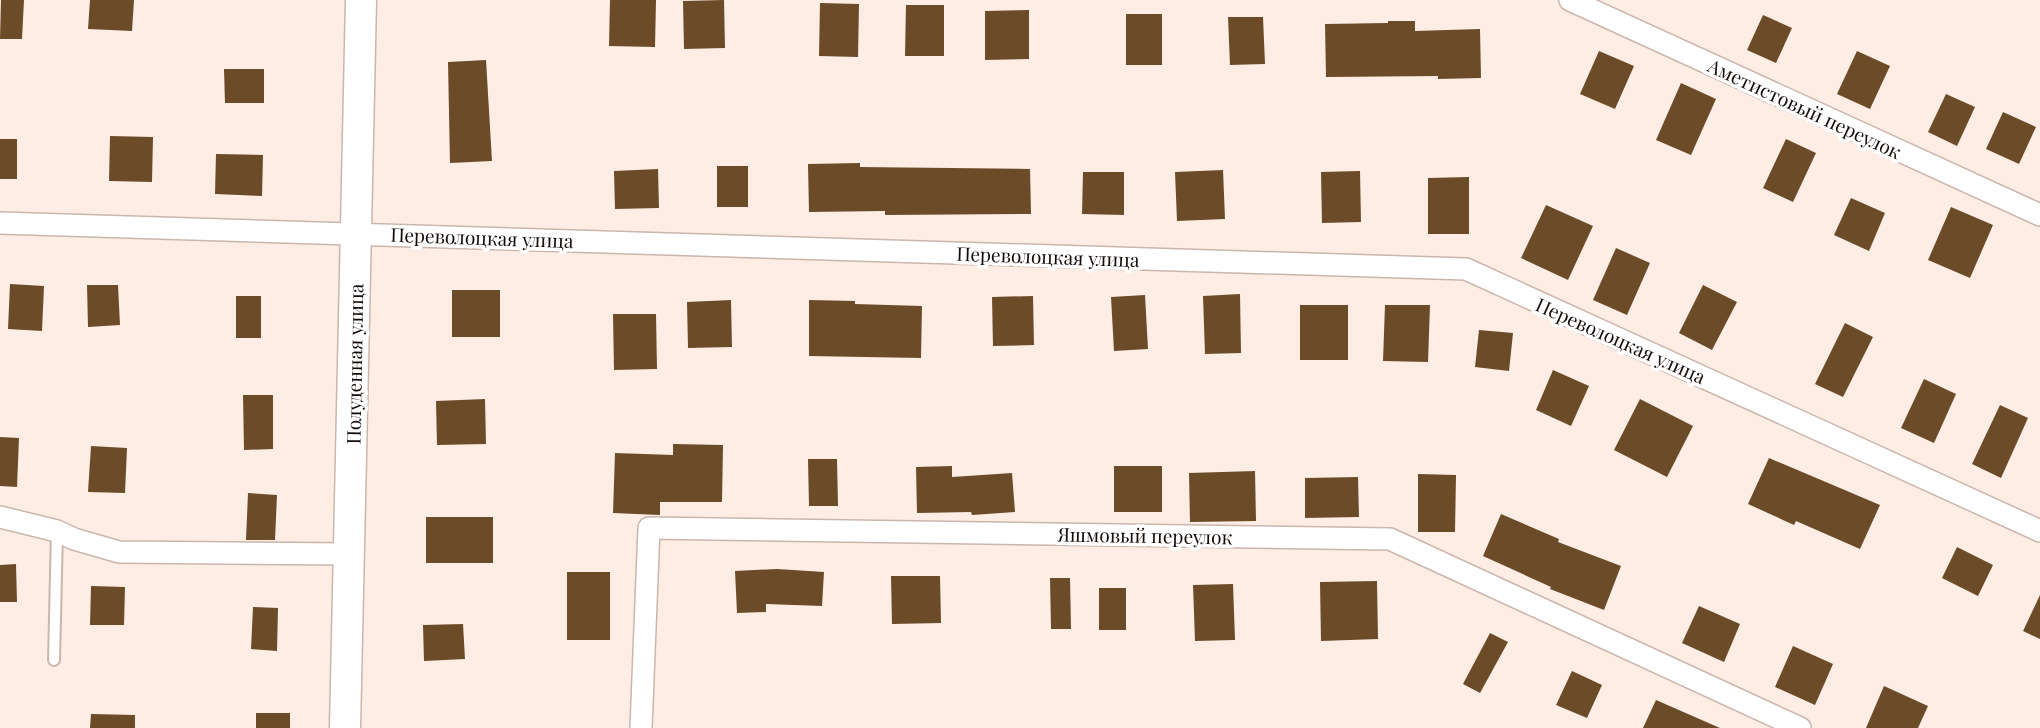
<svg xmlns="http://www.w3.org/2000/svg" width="2040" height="728" font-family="'Playfair Display',serif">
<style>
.building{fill:#6c4b29}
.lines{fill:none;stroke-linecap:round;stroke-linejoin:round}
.lane-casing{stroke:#cab6ac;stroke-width:14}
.street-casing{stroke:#cab6ac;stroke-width:24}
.secondary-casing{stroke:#cab6ac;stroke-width:33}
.lane{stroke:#fff;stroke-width:10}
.street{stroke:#fff;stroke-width:21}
.secondary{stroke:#fff;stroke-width:30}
.labels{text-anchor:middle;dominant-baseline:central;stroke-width:7;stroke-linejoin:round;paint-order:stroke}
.street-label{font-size:19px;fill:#130c09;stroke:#fff}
</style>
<rect width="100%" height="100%" fill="#fdede5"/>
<g class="building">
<path d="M 1,0 L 24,0 L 22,39 L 0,39 Z"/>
<path d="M 90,0 L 134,0 L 132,31 L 88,29 Z"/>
<path d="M 610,0 L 656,0 L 655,47 L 609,46 Z"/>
<path d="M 724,0 L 725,48 L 684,49 L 683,1 Z"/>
<path d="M 820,3 L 859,4 L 858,57 L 819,56 Z"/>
<path d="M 906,5 L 944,5 L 944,56 L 905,56 Z"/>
<path d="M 1029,10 L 1029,59 L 985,60 L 985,11 Z"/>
<rect x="1126" y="14" width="36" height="51"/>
<path d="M 1763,15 L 1792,28 L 1776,63 L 1747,50 Z"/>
<path d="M 1228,17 L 1263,17 L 1265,64 L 1230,65 Z"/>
<path d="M 1388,21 L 1415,21 L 1415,31 L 1480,29 L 1481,78 L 1438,79 L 1438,76 L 1326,77 L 1325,24 L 1388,23 Z"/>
<path d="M 1599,51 L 1634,66 L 1615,109 L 1580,94 Z"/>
<path d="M 1857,51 L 1890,66 L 1870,109 L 1837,94 Z"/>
<path d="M 486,60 L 492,161 L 450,163 L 448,62 Z"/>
<path d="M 224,69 L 264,69 L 264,103 L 225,103 Z"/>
<path d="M 1681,83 L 1716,99 L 1691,155 L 1656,140 Z"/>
<path d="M 1946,94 L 1975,107 L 1957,146 L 1928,132 Z"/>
<path d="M 2003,112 L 2036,127 L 2019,164 L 1986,149 Z"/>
<path d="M 110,136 L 153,137 L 152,182 L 109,181 Z"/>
<rect x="0" y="139" width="17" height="40"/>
<path d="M 1786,139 L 1816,153 L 1793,202 L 1763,188 Z"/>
<path d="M 216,154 L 263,155 L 262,196 L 215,194 Z"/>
<path d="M 860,163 L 860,167 L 1030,169 L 1031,214 L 885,215 L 885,211 L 809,212 L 808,164 Z"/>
<rect x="717" y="166" width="31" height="41"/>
<path d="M 658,169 L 659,208 L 615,209 L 614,171 Z"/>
<path d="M 1223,170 L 1225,219 L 1177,221 L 1175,172 Z"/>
<path d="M 1360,171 L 1361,222 L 1322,223 L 1321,172 Z"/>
<path d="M 1083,172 L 1124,172 L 1124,215 L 1082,214 Z"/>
<path d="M 1469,177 L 1469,234 L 1428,234 L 1428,178 Z"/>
<path d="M 1851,198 L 1885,213 L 1869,251 L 1834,235 Z"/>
<path d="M 1546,205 L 1593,226 L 1568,280 L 1521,258 Z"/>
<path d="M 1951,207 L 1993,225 L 1970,278 L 1928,260 Z"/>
<path d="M 1616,248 L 1650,263 L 1627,315 L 1593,300 Z"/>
<path d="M 10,284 L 44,286 L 42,331 L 8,329 Z"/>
<path d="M 87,285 L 118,285 L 120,325 L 88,327 Z"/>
<path d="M 1703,285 L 1737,302 L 1712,350 L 1679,333 Z"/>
<rect x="452" y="290" width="48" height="47"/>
<path d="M 1240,294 L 1241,353 L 1205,354 L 1203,296 Z"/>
<path d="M 1145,295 L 1148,349 L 1114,351 L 1111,297 Z"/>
<rect x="236" y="296" width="25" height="42"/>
<path d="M 1033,296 L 1034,345 L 993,346 L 992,297 Z"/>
<path d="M 731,300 L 732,347 L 688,348 L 687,302 Z"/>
<path d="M 809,300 L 855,301 L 855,304 L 922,306 L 921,358 L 809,356 Z"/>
<rect x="1300" y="305" width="48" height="55"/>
<path d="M 1385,305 L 1430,305 L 1428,362 L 1383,361 Z"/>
<path d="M 613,314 L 656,314 L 657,369 L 614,370 Z"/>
<path d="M 1845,323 L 1873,337 L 1843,397 L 1815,384 Z"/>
<path d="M 1479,330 L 1513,333 L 1509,371 L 1475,367 Z"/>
<path d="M 1553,370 L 1589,386 L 1571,426 L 1536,410 Z"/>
<path d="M 1924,379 L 1956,394 L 1934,443 L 1901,428 Z"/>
<path d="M 243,395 L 273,395 L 273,449 L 244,450 Z"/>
<path d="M 485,399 L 486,444 L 437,445 L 436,401 Z"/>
<path d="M 1640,399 L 1693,426 L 1667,477 L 1614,450 Z"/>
<path d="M 2000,405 L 2028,418 L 2001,478 L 1972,464 Z"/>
<path d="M 0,437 L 19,438 L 17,487 L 0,486 Z"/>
<path d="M 673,444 L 723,445 L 722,502 L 660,502 L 660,515 L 613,513 L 615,453 L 673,455 Z"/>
<path d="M 91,446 L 127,448 L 125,493 L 88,492 Z"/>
<path d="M 1769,458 L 1880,505 L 1860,549 L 1796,521 L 1794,525 L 1748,504 Z"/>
<path d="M 808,459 L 837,459 L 838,506 L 809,506 Z"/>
<path d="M 952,466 L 952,477 L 1012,473 L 1015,512 L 972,515 L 971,512 L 917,513 L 916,467 Z"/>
<rect x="1114" y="466" width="48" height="46"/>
<path d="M 1255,471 L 1256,521 L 1190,522 L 1189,473 Z"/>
<path d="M 1418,474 L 1456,475 L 1455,532 L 1418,532 Z"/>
<path d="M 1358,477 L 1359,517 L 1305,518 L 1305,478 Z"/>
<path d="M 248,493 L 277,495 L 275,540 L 246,540 Z"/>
<path d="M 1501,514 L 1559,539 L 1558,542 L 1621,566 L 1604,610 L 1550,589 L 1551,587 L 1483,556 Z"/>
<rect x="426" y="517" width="67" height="46"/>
<path d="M 1957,547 L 1993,565 L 1978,596 L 1942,578 Z"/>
<path d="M 16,564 L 17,602 L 0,602 L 0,565 Z"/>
<path d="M 777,569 L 824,572 L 822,606 L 766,604 L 766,612 L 737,613 L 735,571 Z"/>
<rect x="567" y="572" width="43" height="68"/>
<path d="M 891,576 L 940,576 L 941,623 L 892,624 Z"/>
<path d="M 1050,578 L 1070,578 L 1071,629 L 1051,629 Z"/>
<path d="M 1377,581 L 1378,639 L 1321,641 L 1320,582 Z"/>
<path d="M 1233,584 L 1235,640 L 1195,641 L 1193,585 Z"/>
<path d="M 91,586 L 125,587 L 124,625 L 90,625 Z"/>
<rect x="1099" y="588" width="27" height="42"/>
<path d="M 2040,595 L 2040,639 L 2023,631 Z"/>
<path d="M 1699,606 L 1740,624 L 1724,662 L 1682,643 Z"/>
<path d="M 253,607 L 278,608 L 277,651 L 251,649 Z"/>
<path d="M 463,624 L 465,659 L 424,661 L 423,625 Z"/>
<path d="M 1490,633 L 1508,642 L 1480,693 L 1463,684 Z"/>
<path d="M 1793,646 L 1833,664 L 1815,705 L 1775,687 Z"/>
<path d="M 1572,671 L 1602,685 L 1587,718 L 1556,705 Z"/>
<path d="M 1884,686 L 1928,706 L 1918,728 L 1866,728 Z"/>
<path d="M 1656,700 L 1720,728 L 1643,728 Z"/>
<rect x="256" y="713" width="34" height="15"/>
<path d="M 91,714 L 135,715 L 135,728 L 90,728 Z"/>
</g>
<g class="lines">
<g class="lane-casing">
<path id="lane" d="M 54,660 L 57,531"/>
</g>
<g class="street-casing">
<g id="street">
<path d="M 1570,0 L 2040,215"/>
<path d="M 0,223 L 1466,269 L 2040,531"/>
<path d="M 0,517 L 57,531 L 74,539 L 119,552 L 350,554"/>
<path d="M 641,728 L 649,528 L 1390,539 L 1800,728"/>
</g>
</g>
<g class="secondary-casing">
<path id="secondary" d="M 345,728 L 361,0"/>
</g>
<use href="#lane" class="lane"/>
<use href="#street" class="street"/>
<use href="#secondary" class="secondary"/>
</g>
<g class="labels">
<g class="street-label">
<text transform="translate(1805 108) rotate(25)">Аметистовый переулок</text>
<text transform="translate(482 237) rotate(2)">Переволоцкая улица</text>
<text transform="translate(1048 256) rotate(2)">Переволоцкая улица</text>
<text transform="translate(1621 340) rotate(24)">Переволоцкая улица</text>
<text transform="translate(354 364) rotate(-89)">Полуденная улица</text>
<text transform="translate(1145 535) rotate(1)">Яшмовый переулок</text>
</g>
</g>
</svg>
